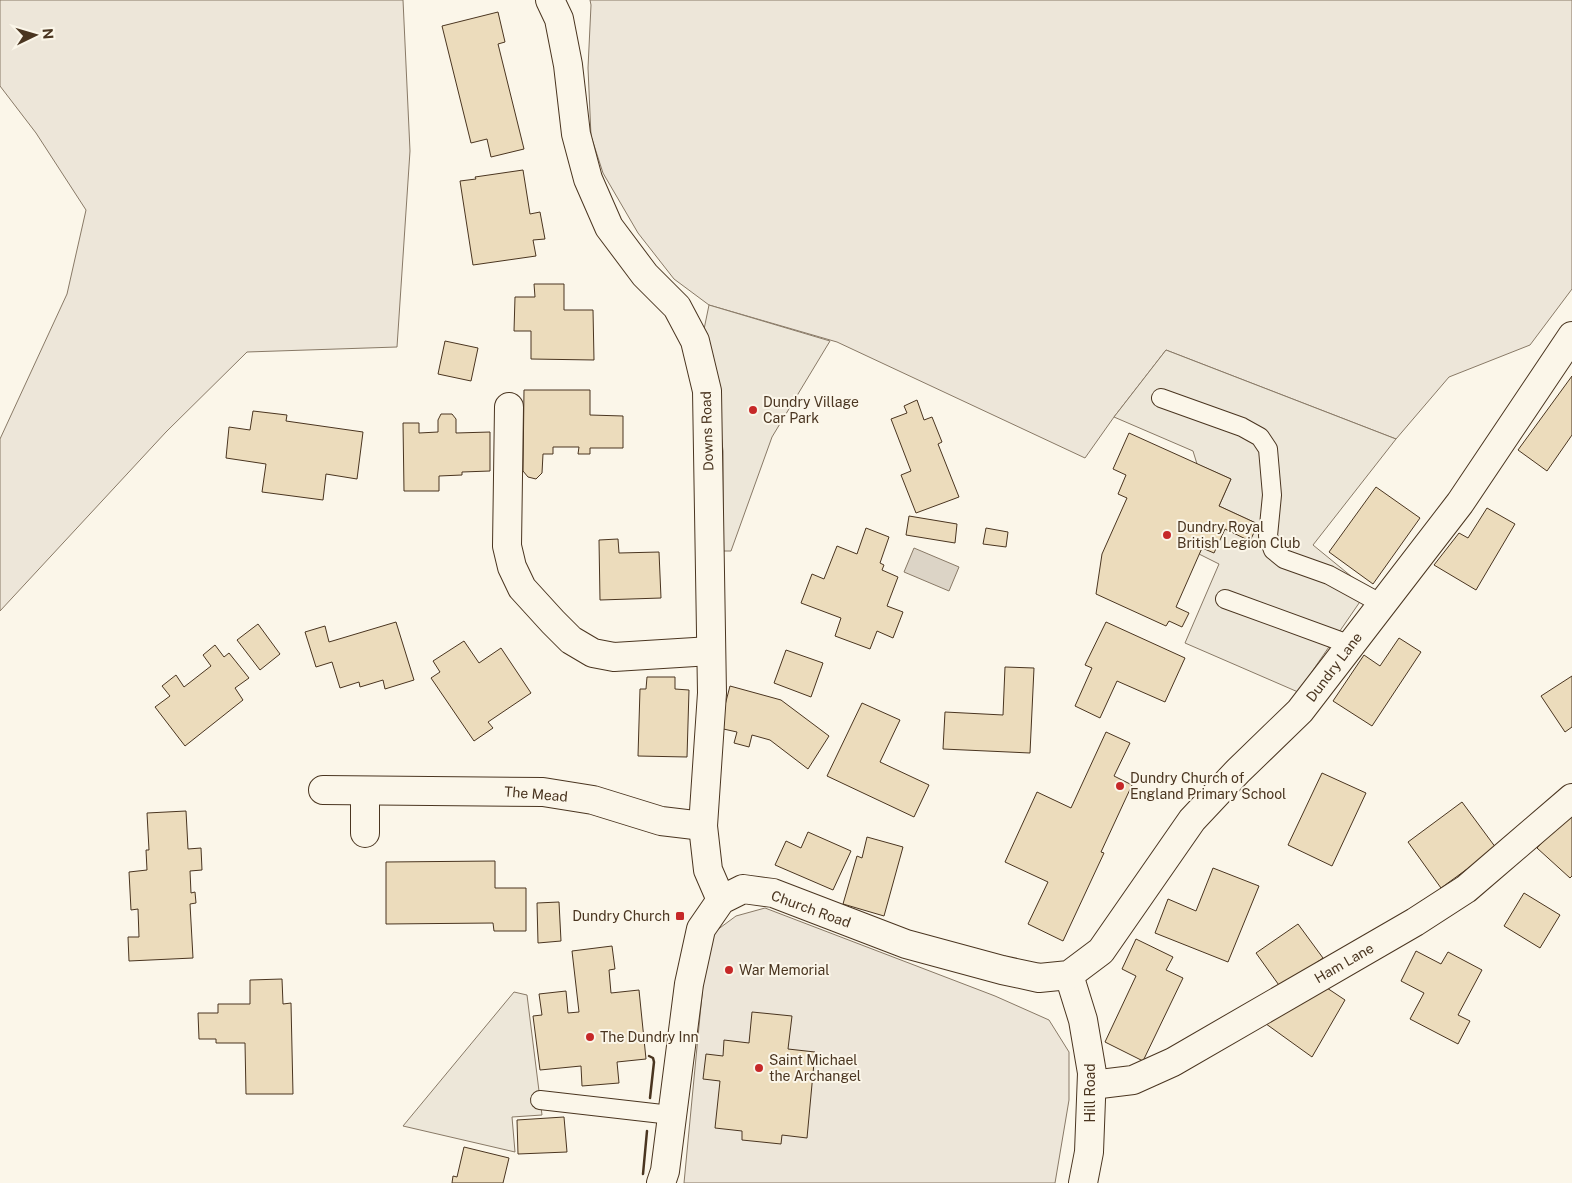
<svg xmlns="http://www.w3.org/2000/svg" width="1572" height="1183" font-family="'Public Sans',sans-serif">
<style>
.green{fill:#ede6d9;stroke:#887966}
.parking{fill:#ede7d9;stroke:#887966}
.water{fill:#dcd4c6;stroke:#887966}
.building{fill:#ecdcbc;stroke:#4a3520}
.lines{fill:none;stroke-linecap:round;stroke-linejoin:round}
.lane-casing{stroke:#4a3520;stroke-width:20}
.street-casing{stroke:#4a3520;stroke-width:30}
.lane{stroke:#fbf6e9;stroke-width:18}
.street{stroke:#fbf6e9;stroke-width:28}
.wall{stroke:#4a3520;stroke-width:2.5}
.poi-dot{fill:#c62828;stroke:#fbf6e9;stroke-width:2}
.labels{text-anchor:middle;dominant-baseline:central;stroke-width:4;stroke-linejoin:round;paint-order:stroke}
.poi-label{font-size:14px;fill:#4a3520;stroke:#fbf6e9;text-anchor:start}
.street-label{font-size:14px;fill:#4a3520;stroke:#fbf6e9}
</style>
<rect width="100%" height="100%" fill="#fbf6e9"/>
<g class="green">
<path d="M 0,0 L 403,0 L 410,151 L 397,347 L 247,352 L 166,432 L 0,611 L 0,439 L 67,294 L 86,210 L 36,133 L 0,86 Z"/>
<path d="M 590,0 L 1572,0 L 1572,289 L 1530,345 L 1449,377 L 1396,439 L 1166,350 L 1114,417 L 1085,458 L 837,342 L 709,305 L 674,279 L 638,233 L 603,173 L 591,136 L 588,68 L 591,5 Z"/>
<path d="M 765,908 L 995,996 L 1049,1020 L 1069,1052 L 1069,1100 L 1055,1183 L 684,1183 L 704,974 L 713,933 L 736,916 Z"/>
</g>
<g class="parking">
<path d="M 709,305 L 830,341 L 772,437 L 731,551 L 723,551 L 723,451 L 715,383 L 702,339 Z"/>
<path d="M 1166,350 L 1396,439 L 1313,545 L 1368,590 L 1298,692 L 1185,643 L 1219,564 L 1199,554 L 1202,548 L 1225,529 L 1250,540 L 1258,524 L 1219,506 L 1231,479 L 1197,464 L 1193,451 L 1114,417 Z"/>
<path d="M 514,992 L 527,995 L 542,1115 L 512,1117 L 515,1152 L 403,1126 Z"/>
</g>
<path class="water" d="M 914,548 L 959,567 L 949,591 L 904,572 Z"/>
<g class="building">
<path d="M 498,12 L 505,42 L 498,44 L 524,149 L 491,157 L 487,139 L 471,143 L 442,26 Z"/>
<path d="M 523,170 L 530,214 L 540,212 L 545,239 L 533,240 L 536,256 L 473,265 L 460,181 L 476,179 L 475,177 Z"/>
<path d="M 534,284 L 564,284 L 564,310 L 593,310 L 594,360 L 531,359 L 531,331 L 514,331 L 515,297 L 535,297 Z"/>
<path d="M 445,341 L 478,348 L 471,381 L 438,374 Z"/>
<path d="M 1572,376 L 1572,435 L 1547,471 L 1518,450 Z"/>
<path d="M 524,390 L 590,390 L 590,415 L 623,416 L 623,448 L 590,448 L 590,454 L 578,454 L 579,447 L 553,447 L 553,454 L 543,454 L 542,473 L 536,479 L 528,477 L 523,471 Z"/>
<path d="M 917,400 L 924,420 L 932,417 L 942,442 L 938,444 L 959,497 L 916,513 L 901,475 L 911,471 L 891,419 L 907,413 L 904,406 Z"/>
<path d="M 253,411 L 287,415 L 286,421 L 363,432 L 357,479 L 326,474 L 323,500 L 262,492 L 266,464 L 226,458 L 229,427 L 250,430 Z"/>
<path d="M 441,414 L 452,414 L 456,419 L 456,433 L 490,432 L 490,471 L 462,472 L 462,475 L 439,476 L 439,491 L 404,491 L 403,423 L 419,423 L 419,433 L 438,432 L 438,420 Z"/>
<path d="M 1129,433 L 1231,479 L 1219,506 L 1258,524 L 1250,541 L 1225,529 L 1214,553 L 1202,548 L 1176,607 L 1189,613 L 1182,627 L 1169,621 L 1166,626 L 1096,594 L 1102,554 L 1127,498 L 1118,494 L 1126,475 L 1113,469 Z"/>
<path d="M 1376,487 L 1420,518 L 1373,584 L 1329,552 Z"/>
<path d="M 1487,508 L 1515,524 L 1476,590 L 1434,565 L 1459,533 L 1468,538 Z"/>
<path d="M 909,516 L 957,524 L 955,543 L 906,535 Z"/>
<path d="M 866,528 L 889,537 L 880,563 L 884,565 L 882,570 L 898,577 L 887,606 L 903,612 L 893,638 L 877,631 L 870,649 L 835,636 L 841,618 L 801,603 L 812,574 L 824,579 L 837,546 L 857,554 Z"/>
<path d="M 986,528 L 1008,532 L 1006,547 L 983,544 Z"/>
<path d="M 618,539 L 619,553 L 659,552 L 661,598 L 600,600 L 599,540 Z"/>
<path d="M 396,622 L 414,680 L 385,689 L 383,680 L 360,687 L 359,682 L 340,688 L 332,662 L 316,667 L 305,632 L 325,626 L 329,642 Z"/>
<path d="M 1106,622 L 1185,658 L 1165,702 L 1117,681 L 1100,718 L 1075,706 L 1092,668 L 1085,665 Z"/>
<path d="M 258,624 L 280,654 L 260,670 L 237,640 Z"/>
<path d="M 1399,638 L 1421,652 L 1372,726 L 1333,701 L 1364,655 L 1380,666 Z"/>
<path d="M 464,641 L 479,663 L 501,648 L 531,693 L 488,722 L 493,728 L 474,741 L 431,678 L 440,672 L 433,661 Z"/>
<path d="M 215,645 L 224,657 L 229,653 L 249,678 L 235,688 L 243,700 L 185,746 L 155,707 L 170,696 L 162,686 L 176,675 L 184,687 L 211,666 L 203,655 Z"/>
<path d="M 786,650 L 823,663 L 811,697 L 774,683 Z"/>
<path d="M 1005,667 L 1034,668 L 1030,753 L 943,749 L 945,712 L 1003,715 Z"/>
<path d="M 1572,676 L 1572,727 L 1565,732 L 1541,696 Z"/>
<path d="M 647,677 L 675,677 L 675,689 L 689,690 L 687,757 L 638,756 L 640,689 L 646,689 Z"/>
<path d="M 730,686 L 781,700 L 829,736 L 808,769 L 770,740 L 752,735 L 749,747 L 734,743 L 737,732 L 719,728 Z"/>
<path d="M 862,703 L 900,720 L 880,762 L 929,785 L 914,817 L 827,776 Z"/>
<path d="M 1106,732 L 1130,743 L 1114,776 L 1132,785 L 1101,852 L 1104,853 L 1063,941 L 1028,924 L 1048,882 L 1005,862 L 1037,792 L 1071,808 Z"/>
<path d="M 1322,773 L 1366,793 L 1332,866 L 1288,845 Z"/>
<path d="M 1462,802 L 1496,848 L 1441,888 L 1408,842 Z"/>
<path d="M 1572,809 L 1572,876 L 1570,878 L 1537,848 Z"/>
<path d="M 186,811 L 188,849 L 201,848 L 202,870 L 190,871 L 191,893 L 195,892 L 196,903 L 190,904 L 193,958 L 129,961 L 128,937 L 139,937 L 138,909 L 131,910 L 129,872 L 147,870 L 146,850 L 149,850 L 147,813 Z"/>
<path d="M 808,832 L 851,851 L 833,890 L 775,865 L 786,841 L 801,848 Z"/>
<path d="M 867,837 L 903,847 L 884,916 L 843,904 L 857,856 L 862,858 Z"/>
<path d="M 495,861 L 495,888 L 526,888 L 526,931 L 494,931 L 493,923 L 386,924 L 386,862 Z"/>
<path d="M 1213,868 L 1259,886 L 1228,962 L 1155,933 L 1168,899 L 1196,911 Z"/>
<path d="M 1524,893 L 1560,915 L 1540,948 L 1504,926 Z"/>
<path d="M 559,902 L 561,941 L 538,943 L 537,903 Z"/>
<path d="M 1298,924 L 1323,958 L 1281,988 L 1256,953 Z"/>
<path d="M 1136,939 L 1173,957 L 1166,970 L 1183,978 L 1143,1061 L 1105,1042 L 1136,976 L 1122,969 Z"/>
<path d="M 612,946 L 615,969 L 609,970 L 611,993 L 639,990 L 646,1059 L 617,1062 L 619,1083 L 582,1086 L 581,1066 L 540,1070 L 533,1016 L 542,1015 L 539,994 L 566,991 L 568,1013 L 579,1012 L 572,951 Z"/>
<path d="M 1416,951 L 1441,964 L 1448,952 L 1482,970 L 1458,1015 L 1470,1021 L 1458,1044 L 1410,1019 L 1424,993 L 1401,981 Z"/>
<path d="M 282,979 L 283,1004 L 291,1003 L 293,1094 L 246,1094 L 245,1043 L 216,1043 L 216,1039 L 199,1039 L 198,1013 L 218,1013 L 218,1004 L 250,1004 L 250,980 Z"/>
<path d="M 1324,986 L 1345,1000 L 1312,1057 L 1262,1021 Z"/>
<path d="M 752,1012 L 792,1016 L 788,1049 L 815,1052 L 807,1138 L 782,1135 L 781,1144 L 742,1140 L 742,1131 L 715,1128 L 720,1081 L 703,1079 L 706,1054 L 723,1056 L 724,1040 L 749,1043 Z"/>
<path d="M 564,1117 L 567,1152 L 518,1154 L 517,1120 Z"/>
<path d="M 464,1147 L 509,1158 L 503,1183 L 452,1183 L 453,1176 L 457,1177 Z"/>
</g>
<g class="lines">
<g class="lane-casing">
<g id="lane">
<path d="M 1161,398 L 1242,427 L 1260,437 L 1268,449 L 1272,495 L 1268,536 L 1273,550 L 1284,559 L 1329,575 L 1382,604"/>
<path d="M 1225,599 L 1351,645"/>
<path d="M 540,1100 L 671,1115"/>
</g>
</g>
<g class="street-casing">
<g id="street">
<path d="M 550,0 L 559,19 L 568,65 L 576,134 L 588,179 L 609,227 L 645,275 L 677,307 L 695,341 L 707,391 L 712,693 L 703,826 L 708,870 L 721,900"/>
<path d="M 509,407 L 507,546 L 512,567 L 522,588 L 553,622 L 571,640 L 593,653 L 614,657 L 711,651"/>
<path d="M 323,790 L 543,792 L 593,800 L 661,821 L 703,826"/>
<path d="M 365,833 L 365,791"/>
<path d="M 1069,975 L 1083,1020 L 1092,1073 L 1089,1152 L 1083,1183"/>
<path d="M 1092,1085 L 1133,1080 L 1173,1062 L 1415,922 L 1466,889 L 1572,798"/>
<path d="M 661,1183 L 665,1171 L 689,984 L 701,929 L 721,900 L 743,889 L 773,893 L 906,944 L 1002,970 L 1039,978 L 1069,975 L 1101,951 L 1192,820 L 1238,771 L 1300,711 L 1460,503 L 1572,336"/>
</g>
</g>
<use href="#lane" class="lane"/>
<use href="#street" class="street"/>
<g class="wall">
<path d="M 649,1056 L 653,1058 L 654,1062 L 650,1098"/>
<path d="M 643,1174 L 647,1131"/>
</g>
</g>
<g class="poi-dot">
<circle cx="753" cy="410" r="5"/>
<circle cx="1167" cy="535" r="5"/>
<circle cx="1120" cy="786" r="5"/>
<rect x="675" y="911" width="10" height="10" rx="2.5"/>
<circle cx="729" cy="970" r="5"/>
<circle cx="590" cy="1037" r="5"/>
<circle cx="759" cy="1068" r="5"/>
</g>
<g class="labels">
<g class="poi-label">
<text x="763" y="402">Dundry Village<tspan x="763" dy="16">Car Park</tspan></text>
<text x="1177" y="527">Dundry Royal<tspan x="1177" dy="16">British Legion Club</tspan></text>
<text x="1130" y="778">Dundry Church of<tspan x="1130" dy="16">England Primary School</tspan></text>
<text x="670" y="916" text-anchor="end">Dundry Church</text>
<text x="739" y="970">War Memorial</text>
<text x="600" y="1037">The Dundry Inn</text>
<text x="769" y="1060">Saint Michael<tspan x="769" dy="16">the Archangel</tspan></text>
</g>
<g class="street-label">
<text transform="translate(707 431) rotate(-92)">Downs Road</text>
<text transform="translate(1334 667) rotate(-53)">Dundry Lane</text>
<text transform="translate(536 794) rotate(5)">The Mead</text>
<text transform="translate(811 909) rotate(20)">Church Road</text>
<text transform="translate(1344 963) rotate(-30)">Ham Lane</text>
<text transform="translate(1090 1093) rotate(-90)">Hill Road</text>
</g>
</g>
<g transform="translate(35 35) rotate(85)" stroke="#fbf6e9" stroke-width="4" paint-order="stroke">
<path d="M0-4L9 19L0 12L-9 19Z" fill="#4a3520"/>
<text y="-8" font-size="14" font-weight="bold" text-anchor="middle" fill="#4a3520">N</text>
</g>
</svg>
